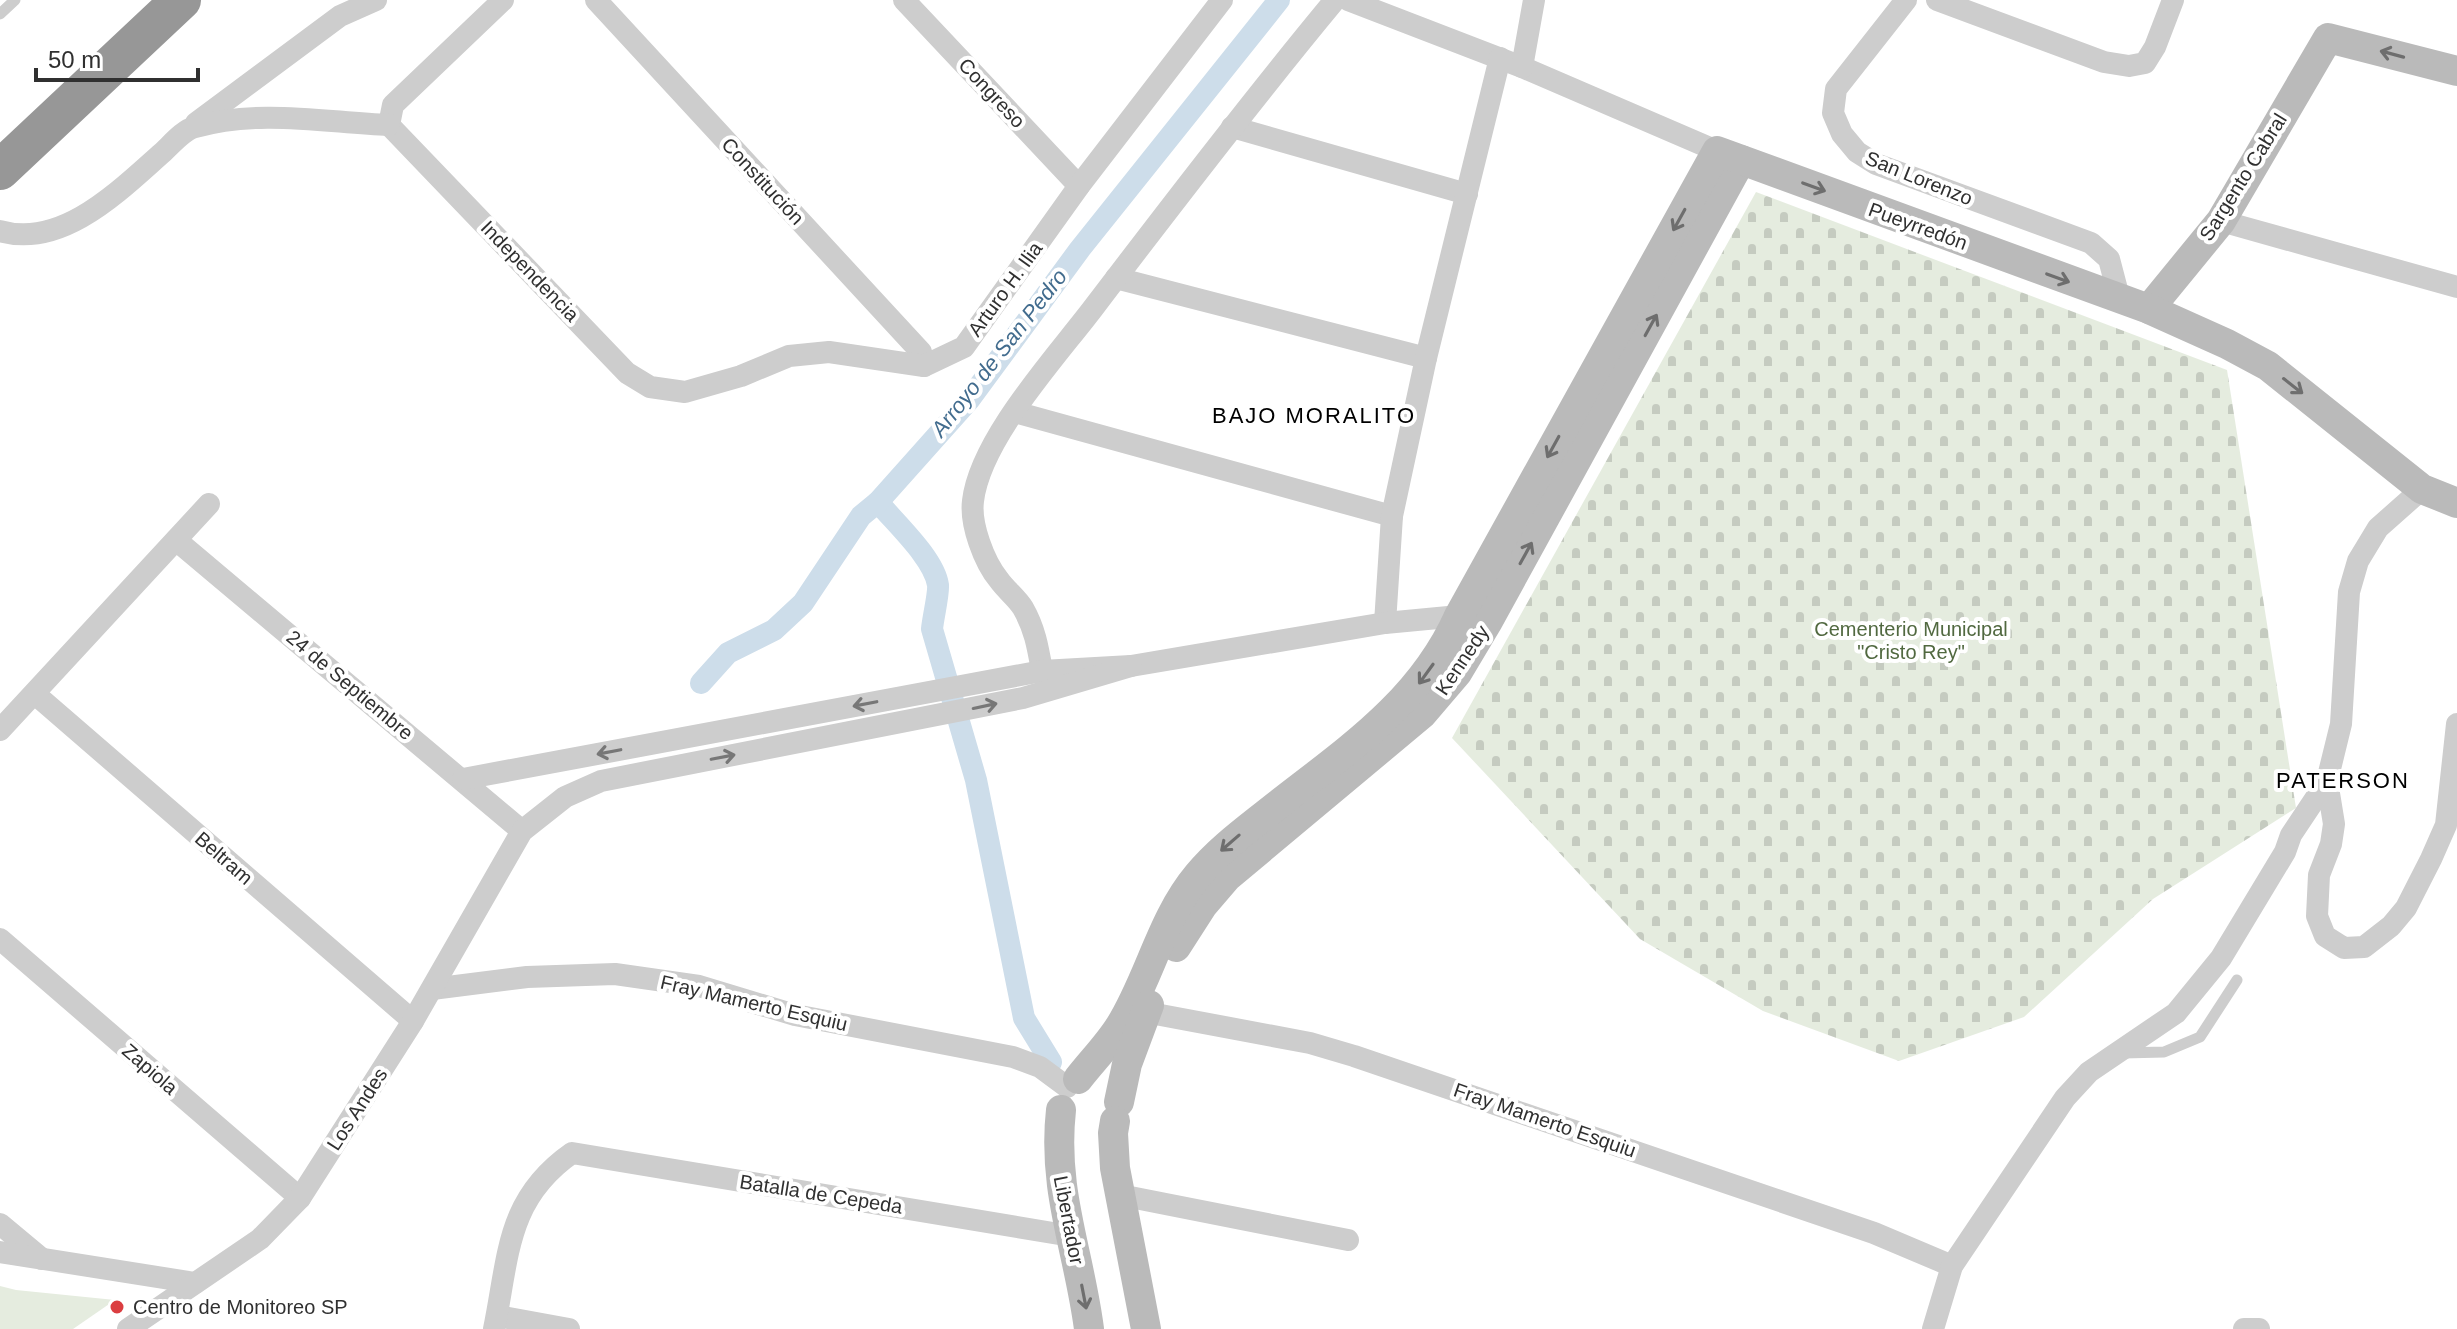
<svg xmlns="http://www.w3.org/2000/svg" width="2457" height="1329" font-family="Helvetica,sans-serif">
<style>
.green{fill:#e5ecdf}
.cemetery{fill:url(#cemetery-stones)}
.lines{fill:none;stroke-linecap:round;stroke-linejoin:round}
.canal{stroke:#cdddea;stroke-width:22}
.lane{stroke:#cdcdcd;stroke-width:11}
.street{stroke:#cdcdcd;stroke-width:22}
.secondary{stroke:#bababa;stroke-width:30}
.highway{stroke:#979797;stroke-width:40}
.oneway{stroke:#6e6e6e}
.oneway2{stroke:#777}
.poi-dot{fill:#db3e41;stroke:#fff;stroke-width:3}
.labels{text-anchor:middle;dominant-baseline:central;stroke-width:8;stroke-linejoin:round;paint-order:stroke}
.street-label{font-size:20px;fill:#303030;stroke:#fff}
.park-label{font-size:20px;fill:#516940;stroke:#fff}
.poi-label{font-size:20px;fill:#303030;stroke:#fff;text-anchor:start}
.water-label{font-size:22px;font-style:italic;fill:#426c8e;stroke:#fff}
.neighbourhood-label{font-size:22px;letter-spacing:2px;fill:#000;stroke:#fff}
</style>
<defs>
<pattern id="cemetery-stones" width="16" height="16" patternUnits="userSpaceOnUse" patternTransform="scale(2)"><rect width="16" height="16" fill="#e5ecdf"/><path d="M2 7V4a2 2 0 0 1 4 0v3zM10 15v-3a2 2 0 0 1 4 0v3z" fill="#c5cbc0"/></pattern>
</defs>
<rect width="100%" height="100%" fill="#fff"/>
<path class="green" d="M 0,1286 L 16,1290 L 115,1300 L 73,1329 L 0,1329 Z"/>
<path class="cemetery" d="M 1756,192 L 2227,370 L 2296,808 L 2153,899 L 2024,1017 L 1899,1061 L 1763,1011 L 1640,939 L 1452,738 Z"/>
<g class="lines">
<g class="canal">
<path d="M 878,502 C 895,523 934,558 938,585 C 939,593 933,618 932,629 L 976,780 L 1024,1018 L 1051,1062"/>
<path d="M 701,683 L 728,653 L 774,630 L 803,603 L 861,516 L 878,502 L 969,400 L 1080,249 L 1279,0"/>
</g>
<g class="lane">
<path d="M 0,14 L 15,0"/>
<path d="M 2123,1053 L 2164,1052 L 2200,1037 L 2237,980"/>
</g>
<g class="street">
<path d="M 596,0 L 921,352 L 924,366"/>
<path d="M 904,0 L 1079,186"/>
<path d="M 1348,0 L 1522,67 L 1717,151"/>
<path d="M 1906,0 L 1836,89 L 1833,113 L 1842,134 L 1857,152 L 1876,164 L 2091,243 L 2109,259 L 2120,301"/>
<path d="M 1937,0 L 2104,62 L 2129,66 L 2145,63 L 2155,47 L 2173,0"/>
<path d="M 1522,67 L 1534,0"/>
<path d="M 196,123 L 340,16 L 376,0"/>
<path d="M 389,125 L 627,373 L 650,387 L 685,392 L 741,376 L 789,356 L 829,352 L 924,366 L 964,347 L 1079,186 L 1222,0"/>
<path d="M 389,125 L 393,105 L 503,0"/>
<path d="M 1232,127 L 1467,194"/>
<path d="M 2221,221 L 2457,287"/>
<path d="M 0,231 C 62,249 119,191 162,153 C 171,145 183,130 195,127 C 261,109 322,122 389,125"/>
<path d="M 1116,278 L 1426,358"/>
<path d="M 1015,412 L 1392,516"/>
<path d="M 176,540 L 522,831"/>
<path d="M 1385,623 L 1392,516 L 1426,358 L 1500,58"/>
<path d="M 1042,671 C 1038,648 1035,629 1023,608 C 1017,598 1006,590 999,580 C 984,562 970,524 973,501 C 980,439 1057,356 1094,307 C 1173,203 1252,100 1335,0"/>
<path d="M 35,694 L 413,1021"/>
<path d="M 0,730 L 209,504"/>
<path d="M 463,779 L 1042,671 L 1131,666 L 1385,623 L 1459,616 L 1468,618"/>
<path d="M 2327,781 L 2334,824 L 2331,844 L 2319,875 L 2317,916 L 2325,936 L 2344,948 L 2364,947 L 2391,926 L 2406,908 L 2431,859 L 2446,825 L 2457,724"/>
<path d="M 0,939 L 300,1198"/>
<path d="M 432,989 L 527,977 L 615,974 L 699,986 L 795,1015 L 1013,1057 L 1040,1067 L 1067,1087"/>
<path d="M 1134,1010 L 1310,1043 L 1354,1056 L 1874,1233 L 1952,1266"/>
<path d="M 1120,1195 L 1348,1240"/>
<path d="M 0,1224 L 42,1259"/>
<path d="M 0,1252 L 195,1283"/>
<path d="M 497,1316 L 569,1329"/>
<path d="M 128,1329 L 260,1239 L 300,1198 L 413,1021 L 522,831 L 565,797 L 601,781 L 1023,698 L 1131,666"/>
<path d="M 494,1329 C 509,1256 506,1199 572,1153 L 1071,1236"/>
<path d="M 1933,1329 L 1952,1266 L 2065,1098 L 2089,1072 L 2176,1013 L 2221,958 L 2285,852 L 2291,835 L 2327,781 L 2341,724 L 2349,592 L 2358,561 L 2378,528 L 2422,489"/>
<path d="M 2244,1329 L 2259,1329"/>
</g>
<g class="secondary">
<path d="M 2149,309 L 2221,221 L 2328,38 L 2457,71"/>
<path d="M 1176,947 L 1203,905 L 1227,877 L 1422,714 L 1457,673 L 1488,621 L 1741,160"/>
<path d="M 1078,1079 C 1092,1061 1108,1045 1120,1026 C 1150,978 1161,919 1198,875 C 1218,851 1242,833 1266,814 C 1340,755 1419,706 1459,616 L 1717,151 L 2149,309 L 2227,344 L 2268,366 L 2422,489 L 2457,503"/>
<path d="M 1119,1102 L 1127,1064 L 1149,1005"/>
<path d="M 1061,1110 C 1052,1191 1079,1251 1089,1329"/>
<path d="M 1115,1121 L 1113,1133 L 1115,1168 L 1146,1329"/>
</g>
<path class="highway" d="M 0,170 L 181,0"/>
</g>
<defs><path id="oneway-shaft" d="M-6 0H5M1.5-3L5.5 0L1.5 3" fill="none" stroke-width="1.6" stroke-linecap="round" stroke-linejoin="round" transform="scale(2)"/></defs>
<g class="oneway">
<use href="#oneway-shaft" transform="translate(2392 54) rotate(-165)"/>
<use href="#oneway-shaft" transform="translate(1814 187) rotate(20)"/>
<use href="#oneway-shaft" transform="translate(1679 220) rotate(119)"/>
<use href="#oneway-shaft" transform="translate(2058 278) rotate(20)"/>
<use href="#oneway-shaft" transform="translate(1651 325) rotate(-61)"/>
<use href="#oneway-shaft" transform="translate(2293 386) rotate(38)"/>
<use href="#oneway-shaft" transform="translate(1553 447) rotate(119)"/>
<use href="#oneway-shaft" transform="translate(1526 553) rotate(-61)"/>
<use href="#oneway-shaft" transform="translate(1426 674) rotate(126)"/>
<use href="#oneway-shaft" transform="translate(1230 843) rotate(139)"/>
<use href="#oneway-shaft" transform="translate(1084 1297) rotate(79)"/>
</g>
<g class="oneway2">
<use href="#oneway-shaft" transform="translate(865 704) rotate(169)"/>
<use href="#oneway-shaft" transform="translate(985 706) rotate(-12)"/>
<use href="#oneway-shaft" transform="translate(609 752) rotate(169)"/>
<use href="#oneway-shaft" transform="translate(723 757) rotate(-11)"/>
</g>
<circle class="poi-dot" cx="117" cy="1307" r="8"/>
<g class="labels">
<g class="street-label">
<text transform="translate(992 93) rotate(47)">Congreso</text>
<text transform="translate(2243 177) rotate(-58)">Sargento Cabral</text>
<text transform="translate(1919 178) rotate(22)">San Lorenzo</text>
<text transform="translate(763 181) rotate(47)">Constitución</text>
<text transform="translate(1918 226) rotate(20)">Pueyrredón</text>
<text transform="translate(530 271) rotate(46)">Independencia</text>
<text transform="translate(1005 289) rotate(-54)">Arturo H. Ilia</text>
<text transform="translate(1462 660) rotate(-56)">Kennedy</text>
<text transform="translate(350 685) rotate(40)">24 de Septiembre</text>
<text transform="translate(224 858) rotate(41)">Beltram</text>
<text transform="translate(754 1003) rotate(13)">Fray Mamerto Esquiu</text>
<text transform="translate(150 1069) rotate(41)">Zapiola</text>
<text transform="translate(357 1109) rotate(-57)">Los Andes</text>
<text transform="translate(1545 1120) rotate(19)">Fray Mamerto Esquiu</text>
<text transform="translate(821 1194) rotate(9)">Batalla de Cepeda</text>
<text transform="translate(1069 1220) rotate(79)">Libertador</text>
</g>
<g class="park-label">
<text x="1911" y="629">Cementerio Municipal<tspan x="1911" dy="23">"Cristo Rey"</tspan></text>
</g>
<g class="poi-label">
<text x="133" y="1307">Centro de Monitoreo SP</text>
</g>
<g class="water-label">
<text transform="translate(999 353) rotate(-52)">Arroyo de San Pedro</text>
</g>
<g class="neighbourhood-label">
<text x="1314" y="415">BAJO MORALITO</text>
<text x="2343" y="780">PATERSON</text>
</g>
</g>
<path d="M36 68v12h162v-12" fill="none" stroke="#303030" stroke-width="4"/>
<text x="48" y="68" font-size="24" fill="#303030" stroke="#ffffff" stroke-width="6" paint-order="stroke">50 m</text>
</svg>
